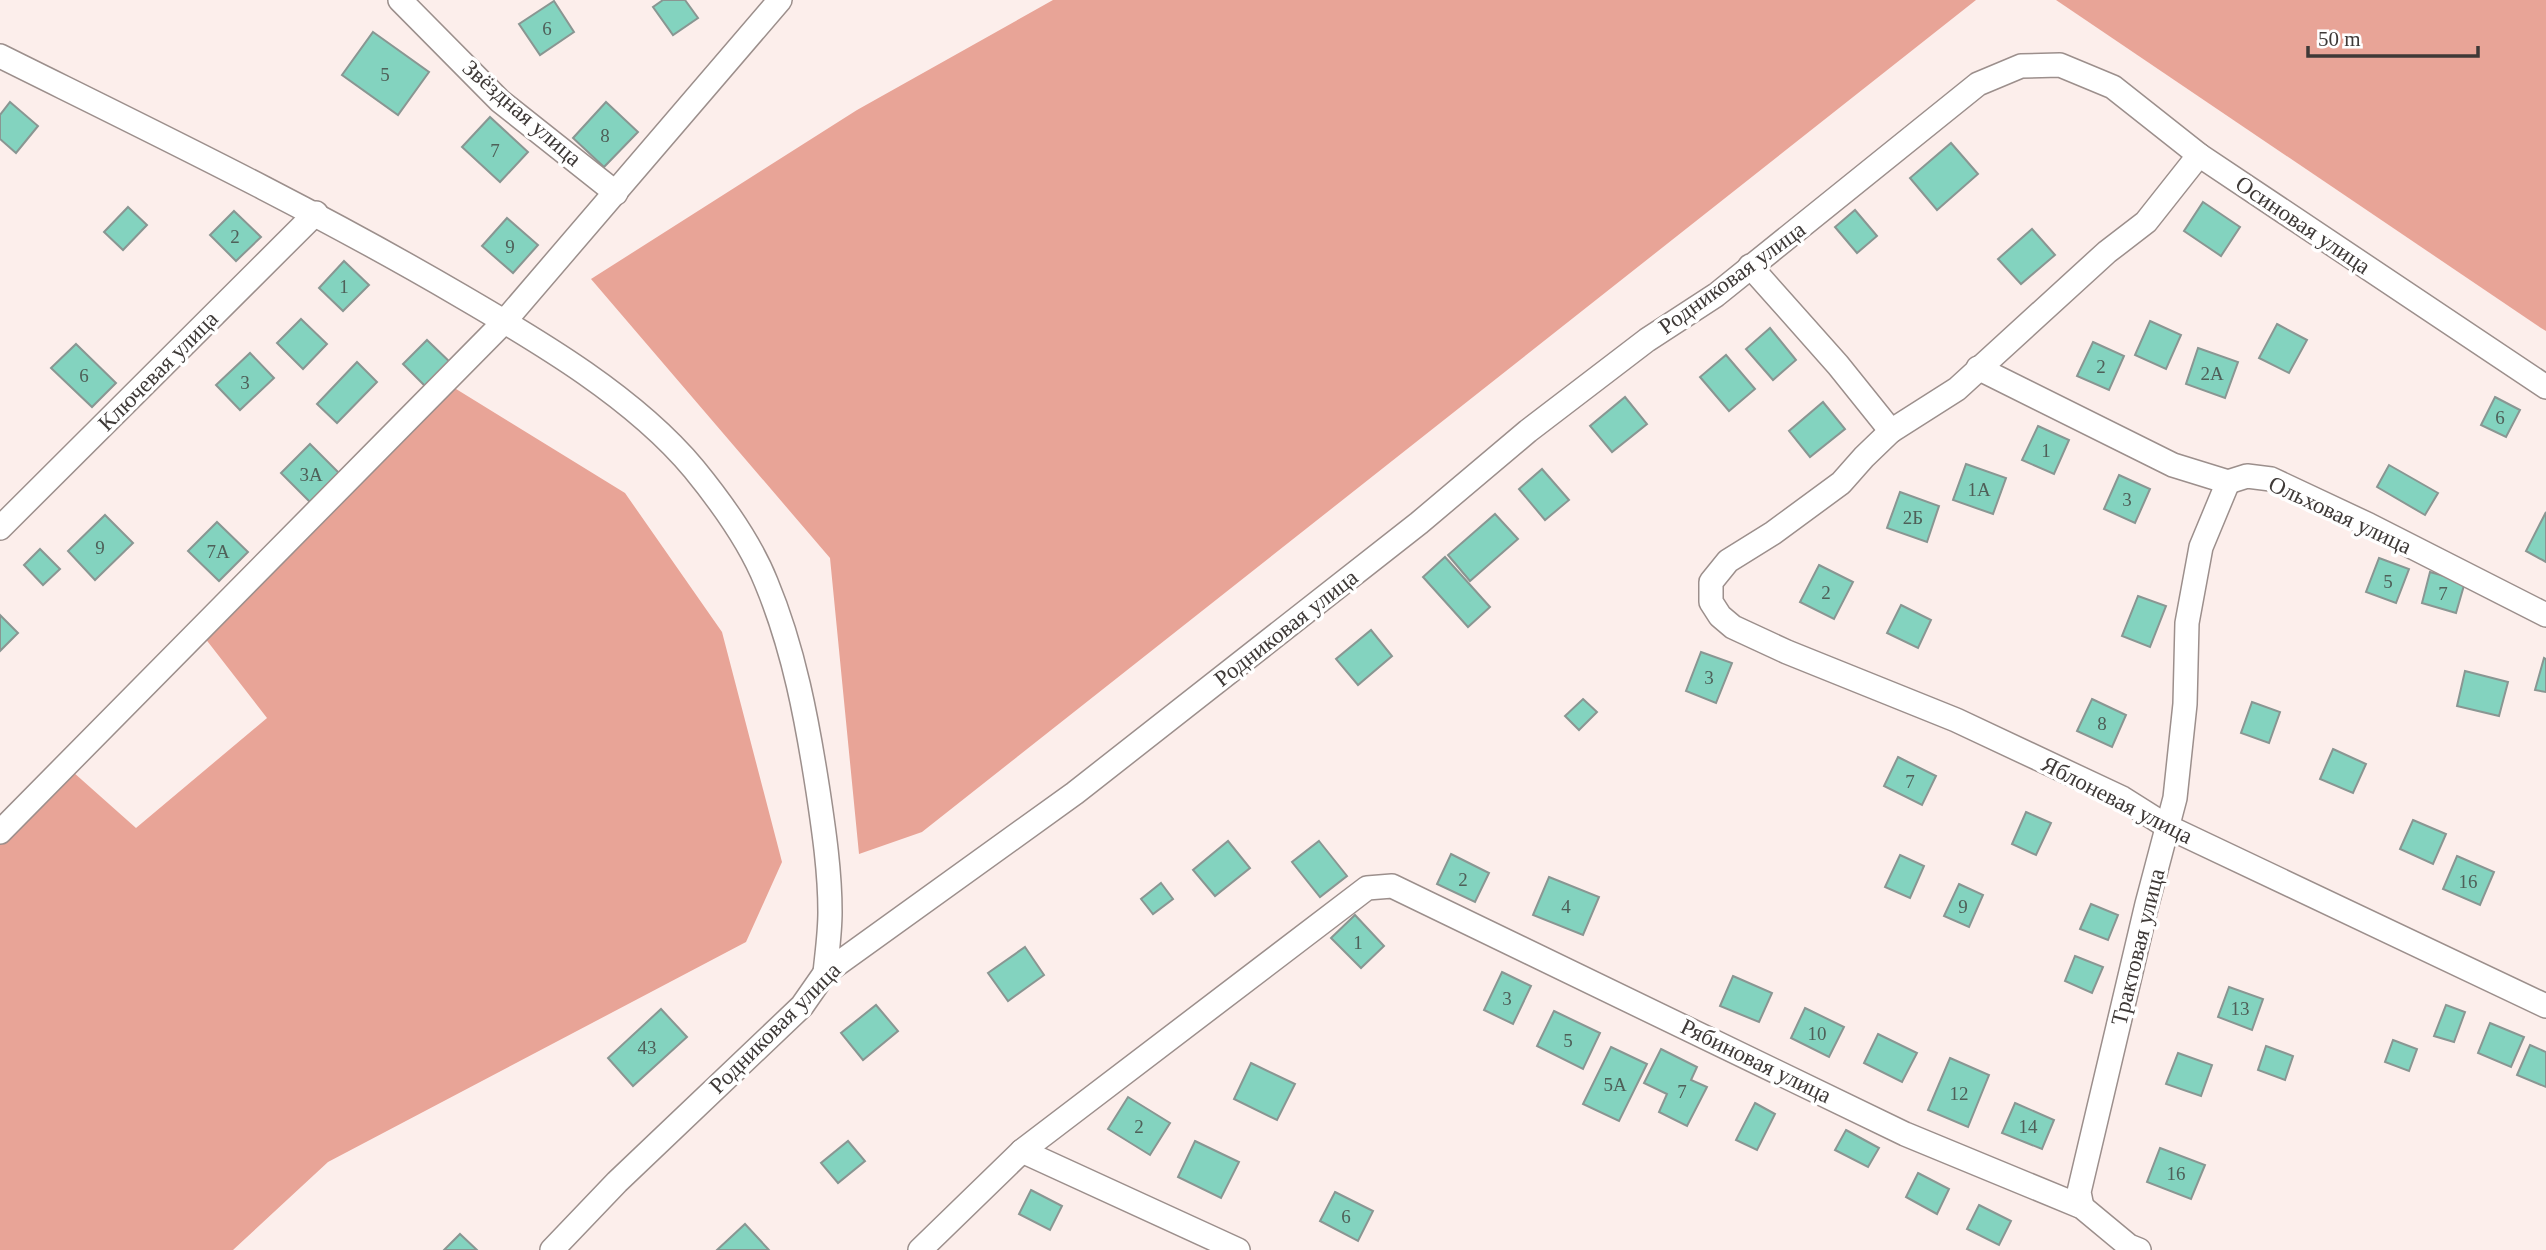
<svg xmlns="http://www.w3.org/2000/svg" width="2546" height="1250" font-family="'Times New Roman',serif">
<style>
.forest{fill:#e8a497}
.building{fill:#83d3bf;stroke:#899692;stroke-width:2}
.lines{fill:none;stroke-linecap:round;stroke-linejoin:round}
.minor-casing{stroke:#9c8f8c;stroke-width:26}
.minor{stroke:#fff;stroke-width:23}
.labels{text-anchor:middle;dominant-baseline:central;stroke-width:7;stroke-linejoin:round;paint-order:stroke}
.number-label{font-size:19px;fill:#4f6059}
.street-label{font-size:23px;fill:#3e3937;stroke:#fff}
</style>
<rect width="100%" height="100%" fill="#fceeeb"/>
<g class="forest">
<path d="M 1053,0 L 1976,0 L 922,832 L 859,854 L 830,558 L 591,279 L 857,110 Z"/>
<path d="M 2056,0 L 2546,0 L 2546,331 L 2541,328 Z"/>
<path d="M 435,376 L 625,493 L 722,632 L 782,862 L 746,942 L 328,1162 L 233,1250 L 0,1250 L 0,831 L 64,764 L 136,828 L 267,718 L 201,633 Z"/>
</g>
<g class="building">
<path d="M 663,0 L 685,0 L 698,18 L 673,35 L 653,7 Z"/>
<path d="M 554,1 L 574,32 L 540,55 L 519,24 Z"/>
<path d="M 373,32 L 429,72 L 398,115 L 342,75 Z"/>
<path d="M 10,102 L 38,126 L 16,153 L 0,139 L 0,115 Z"/>
<path d="M 606,102 L 638,132 L 604,167 L 573,138 Z"/>
<path d="M 490,117 L 528,152 L 500,182 L 462,147 Z"/>
<path d="M 1951,143 L 1978,174 L 1937,210 L 1910,178 Z"/>
<path d="M 2203,202 L 2240,227 L 2221,256 L 2184,231 Z"/>
<path d="M 128,207 L 147,225 L 123,250 L 104,232 Z"/>
<path d="M 1855,210 L 1877,236 L 1857,253 L 1835,227 Z"/>
<path d="M 234,211 L 261,237 L 236,261 L 210,235 Z"/>
<path d="M 507,218 L 538,245 L 513,273 L 482,246 Z"/>
<path d="M 2032,229 L 2055,255 L 2021,284 L 1998,259 Z"/>
<path d="M 344,261 L 369,285 L 343,311 L 319,288 Z"/>
<path d="M 301,319 L 327,344 L 303,369 L 277,343 Z"/>
<path d="M 2150,321 L 2181,335 L 2166,369 L 2135,355 Z"/>
<path d="M 2277,324 L 2307,340 L 2289,373 L 2259,358 Z"/>
<path d="M 1770,328 L 1796,360 L 1773,380 L 1746,349 Z"/>
<path d="M 427,340 L 454,366 L 429,390 L 403,364 Z"/>
<path d="M 2093,342 L 2124,356 L 2109,390 L 2077,376 Z"/>
<path d="M 76,344 L 116,383 L 92,407 L 51,368 Z"/>
<path d="M 2198,348 L 2238,362 L 2225,398 L 2186,384 Z"/>
<path d="M 250,353 L 274,378 L 240,410 L 216,385 Z"/>
<path d="M 1726,355 L 1755,389 L 1729,411 L 1700,377 Z"/>
<path d="M 357,362 L 377,382 L 337,423 L 317,404 Z"/>
<path d="M 1625,397 L 1647,424 L 1612,452 L 1590,426 Z"/>
<path d="M 2495,397 L 2520,410 L 2506,437 L 2481,425 Z"/>
<path d="M 1823,402 L 1845,429 L 1810,457 L 1789,431 Z"/>
<path d="M 2038,426 L 2069,440 L 2054,474 L 2022,460 Z"/>
<path d="M 310,444 L 341,475 L 312,504 L 281,473 Z"/>
<path d="M 1966,464 L 2006,478 L 1993,514 L 1953,500 Z"/>
<path d="M 2389,465 L 2438,493 L 2425,515 L 2377,487 Z"/>
<path d="M 1542,469 L 1569,500 L 1545,520 L 1519,489 Z"/>
<path d="M 2119,475 L 2150,489 L 2135,523 L 2104,509 Z"/>
<path d="M 1900,492 L 1939,506 L 1927,542 L 1887,528 Z"/>
<path d="M 2546,512 L 2546,562 L 2526,551 Z"/>
<path d="M 1495,514 L 1518,539 L 1470,581 L 1448,555 Z"/>
<path d="M 105,515 L 133,543 L 95,580 L 68,551 Z"/>
<path d="M 217,522 L 248,552 L 219,581 L 188,551 Z"/>
<path d="M 40,549 L 60,569 L 43,585 L 24,565 Z"/>
<path d="M 1445,557 L 1490,607 L 1468,627 L 1423,577 Z"/>
<path d="M 2379,558 L 2409,569 L 2396,603 L 2366,592 Z"/>
<path d="M 1819,565 L 1853,582 L 1834,619 L 1800,602 Z"/>
<path d="M 2430,572 L 2465,582 L 2456,613 L 2422,603 Z"/>
<path d="M 2138,596 L 2166,606 L 2150,647 L 2122,636 Z"/>
<path d="M 1901,605 L 1931,620 L 1918,648 L 1887,633 Z"/>
<path d="M 0,615 L 18,633 L 0,651 Z"/>
<path d="M 1371,630 L 1392,656 L 1358,685 L 1336,659 Z"/>
<path d="M 1701,652 L 1732,663 L 1716,703 L 1686,691 Z"/>
<path d="M 2544,658 L 2546,659 L 2546,692 L 2535,690 Z"/>
<path d="M 2465,671 L 2508,682 L 2499,716 L 2457,706 Z"/>
<path d="M 1583,699 L 1597,712 L 1579,730 L 1565,716 Z"/>
<path d="M 2092,699 L 2126,715 L 2112,747 L 2077,731 Z"/>
<path d="M 2252,702 L 2280,712 L 2269,743 L 2241,733 Z"/>
<path d="M 2333,749 L 2366,764 L 2353,793 L 2320,779 Z"/>
<path d="M 1898,757 L 1936,776 L 1922,805 L 1884,786 Z"/>
<path d="M 2026,812 L 2051,823 L 2036,855 L 2012,844 Z"/>
<path d="M 2413,820 L 2446,834 L 2433,864 L 2400,849 Z"/>
<path d="M 1228,841 L 1250,868 L 1215,896 L 1193,870 Z"/>
<path d="M 1319,841 L 1347,876 L 1320,897 L 1292,862 Z"/>
<path d="M 1451,854 L 1489,873 L 1475,902 L 1437,884 Z"/>
<path d="M 1900,855 L 1924,866 L 1910,898 L 1885,887 Z"/>
<path d="M 2457,856 L 2494,872 L 2480,905 L 2443,889 Z"/>
<path d="M 1549,877 L 1599,897 L 1583,935 L 1533,915 Z"/>
<path d="M 1161,883 L 1173,899 L 1153,914 L 1141,899 Z"/>
<path d="M 1959,884 L 1983,895 L 1969,927 L 1944,916 Z"/>
<path d="M 2091,904 L 2118,915 L 2108,940 L 2080,929 Z"/>
<path d="M 1355,915 L 1384,946 L 1361,968 L 1331,938 Z"/>
<path d="M 1025,947 L 1044,975 L 1008,1001 L 988,973 Z"/>
<path d="M 2075,956 L 2103,967 L 2092,993 L 2065,981 Z"/>
<path d="M 1502,972 L 1531,986 L 1513,1024 L 1484,1010 Z"/>
<path d="M 1733,976 L 1772,993 L 1759,1022 L 1720,1006 Z"/>
<path d="M 2229,987 L 2263,999 L 2252,1030 L 2218,1017 Z"/>
<path d="M 876,1005 L 898,1031 L 863,1060 L 841,1033 Z"/>
<path d="M 2446,1005 L 2465,1012 L 2454,1042 L 2434,1036 Z"/>
<path d="M 1805,1008 L 1844,1027 L 1829,1057 L 1791,1038 Z"/>
<path d="M 661,1009 L 687,1037 L 633,1086 L 608,1058 Z"/>
<path d="M 1554,1011 L 1600,1033 L 1583,1069 L 1537,1046 Z"/>
<path d="M 2490,1023 L 2524,1037 L 2511,1067 L 2478,1053 Z"/>
<path d="M 1878,1034 L 1917,1053 L 1902,1082 L 1864,1063 Z"/>
<path d="M 2393,1040 L 2417,1049 L 2409,1071 L 2385,1062 Z"/>
<path d="M 2530,1045 L 2546,1052 L 2546,1087 L 2517,1075 Z"/>
<path d="M 2266,1046 L 2293,1056 L 2285,1080 L 2258,1070 Z"/>
<path d="M 1611,1047 L 1647,1064 L 1619,1121 L 1583,1104 Z"/>
<path d="M 1661,1049 L 1697,1067 L 1691,1080 L 1707,1087 L 1687,1126 L 1659,1112 L 1667,1094 L 1644,1083 Z"/>
<path d="M 2178,1053 L 2212,1065 L 2201,1096 L 2166,1084 Z"/>
<path d="M 1950,1058 L 1989,1075 L 1968,1127 L 1928,1110 Z"/>
<path d="M 1251,1063 L 1295,1084 L 1277,1120 L 1234,1099 Z"/>
<path d="M 1128,1097 L 1170,1123 L 1150,1155 L 1108,1129 Z"/>
<path d="M 1755,1103 L 1775,1114 L 1757,1150 L 1736,1140 Z"/>
<path d="M 2015,1103 L 2054,1120 L 2042,1149 L 2002,1133 Z"/>
<path d="M 1846,1130 L 1879,1148 L 1868,1167 L 1835,1150 Z"/>
<path d="M 848,1141 L 865,1161 L 838,1183 L 821,1163 Z"/>
<path d="M 1195,1141 L 1239,1162 L 1221,1198 L 1178,1177 Z"/>
<path d="M 2160,1148 L 2205,1165 L 2191,1199 L 2147,1182 Z"/>
<path d="M 1918,1173 L 1949,1189 L 1937,1214 L 1906,1197 Z"/>
<path d="M 1031,1190 L 1062,1206 L 1050,1230 L 1019,1214 Z"/>
<path d="M 1335,1192 L 1373,1211 L 1358,1241 L 1320,1221 Z"/>
<path d="M 1979,1205 L 2011,1221 L 1999,1245 L 1967,1229 Z"/>
<path d="M 745,1224 L 769,1250 L 717,1250 Z"/>
<path d="M 460,1234 L 477,1250 L 444,1250 Z"/>
</g>
<g class="lines">
<g class="minor-casing">
<g id="minor">
<path d="M 400,0 L 500,101 L 616,193"/>
<path d="M 0,56 C 155,133 311,208 461,296 C 540,342 635,398 694,469 C 721,502 750,542 766,582 C 794,649 807,720 818,791 C 824,831 830,872 830,912 C 830,933 827,953 825,973"/>
<path d="M 2199,155 L 2146,222 L 2107,252 L 1957,389 L 1891,431 L 1864,457 L 1841,483 L 1773,533 L 1728,561 L 1711,582 L 1711,602 L 1720,616 L 1733,627 L 1787,652 L 1956,720 L 2122,798 L 2168,827 L 2546,1006"/>
<path d="M 1750,266 L 1838,365 L 1891,431"/>
<path d="M 1978,368 L 2173,465 L 2228,482 L 2247,476 L 2271,479 L 2369,525 L 2546,615"/>
<path d="M 0,528 L 316,213"/>
<path d="M 0,832 L 504,322 L 780,0"/>
<path d="M 1022,1151 L 1238,1250"/>
<path d="M 2082,1207 L 2079,1192 L 2147,904 L 2175,798 L 2185,704 L 2187,623 L 2201,547 L 2228,482"/>
<path d="M 552,1250 L 617,1182 L 802,1006 L 825,973 L 1075,793 L 1419,523 L 1528,431 L 1647,340 L 1716,295 L 1978,84 L 2021,66 L 2060,65 L 2113,87 L 2199,155 L 2546,387"/>
<path d="M 920,1250 L 1022,1151 L 1367,888 L 1392,886 L 1905,1134 L 2082,1207 L 2129,1246 L 2139,1250"/>
</g>
</g>
<use href="#minor" class="minor"/>
</g>
<g class="labels">
<g class="number-label">
<text x="547" y="28">6</text>
<text x="385" y="74">5</text>
<text x="605" y="135">8</text>
<text x="495" y="150">7</text>
<text x="235" y="236">2</text>
<text x="510" y="246">9</text>
<text x="344" y="286">1</text>
<text x="2101" y="366">2</text>
<text x="2212" y="373">2А</text>
<text x="84" y="375">6</text>
<text x="245" y="382">3</text>
<text x="2500" y="417">6</text>
<text x="2046" y="450">1</text>
<text x="311" y="474">3А</text>
<text x="1979" y="489">1А</text>
<text x="2127" y="499">3</text>
<text x="1913" y="517">2Б</text>
<text x="100" y="547">9</text>
<text x="218" y="551">7А</text>
<text x="2388" y="581">5</text>
<text x="1826" y="592">2</text>
<text x="2443" y="593">7</text>
<text x="1709" y="677">3</text>
<text x="2102" y="723">8</text>
<text x="1910" y="781">7</text>
<text x="1463" y="879">2</text>
<text x="2468" y="881">16</text>
<text x="1566" y="906">4</text>
<text x="1963" y="906">9</text>
<text x="1358" y="942">1</text>
<text x="1507" y="998">3</text>
<text x="2240" y="1008">13</text>
<text x="1817" y="1033">10</text>
<text x="1568" y="1040">5</text>
<text x="647" y="1047">43</text>
<text x="1615" y="1084">5А</text>
<text x="1682" y="1091">7</text>
<text x="1959" y="1093">12</text>
<text x="1139" y="1126">2</text>
<text x="2028" y="1126">14</text>
<text x="2176" y="1173">16</text>
<text x="1346" y="1216">6</text>
</g>
<g class="street-label">
<text transform="translate(522 113) rotate(41)">Звёздная улица</text>
<text transform="translate(2303 225) rotate(34)">Осиновая улица</text>
<text transform="translate(1732 278) rotate(-36)">Родниковая улица</text>
<text transform="translate(158 371) rotate(-45)">Ключевая улица</text>
<text transform="translate(2340 515) rotate(25)">Ольховая улица</text>
<text transform="translate(1286 628) rotate(-38)">Родниковая улица</text>
<text transform="translate(2117 800) rotate(27)">Яблоневая улица</text>
<text transform="translate(2138 947) rotate(-76)">Трактовая улица</text>
<text transform="translate(775 1028) rotate(-45)">Родниковая улица</text>
<text transform="translate(1756 1061) rotate(26)">Рябиновая улица</text>
</g>
</g>
<path d="M2308 46v10h170v-10" fill="none" stroke="#3e3937" stroke-width="3.5"/>
<text x="2318" y="46" font-size="21" fill="#3e3937" stroke="#ffffff" stroke-width="5" paint-order="stroke">50 m</text>
</svg>
